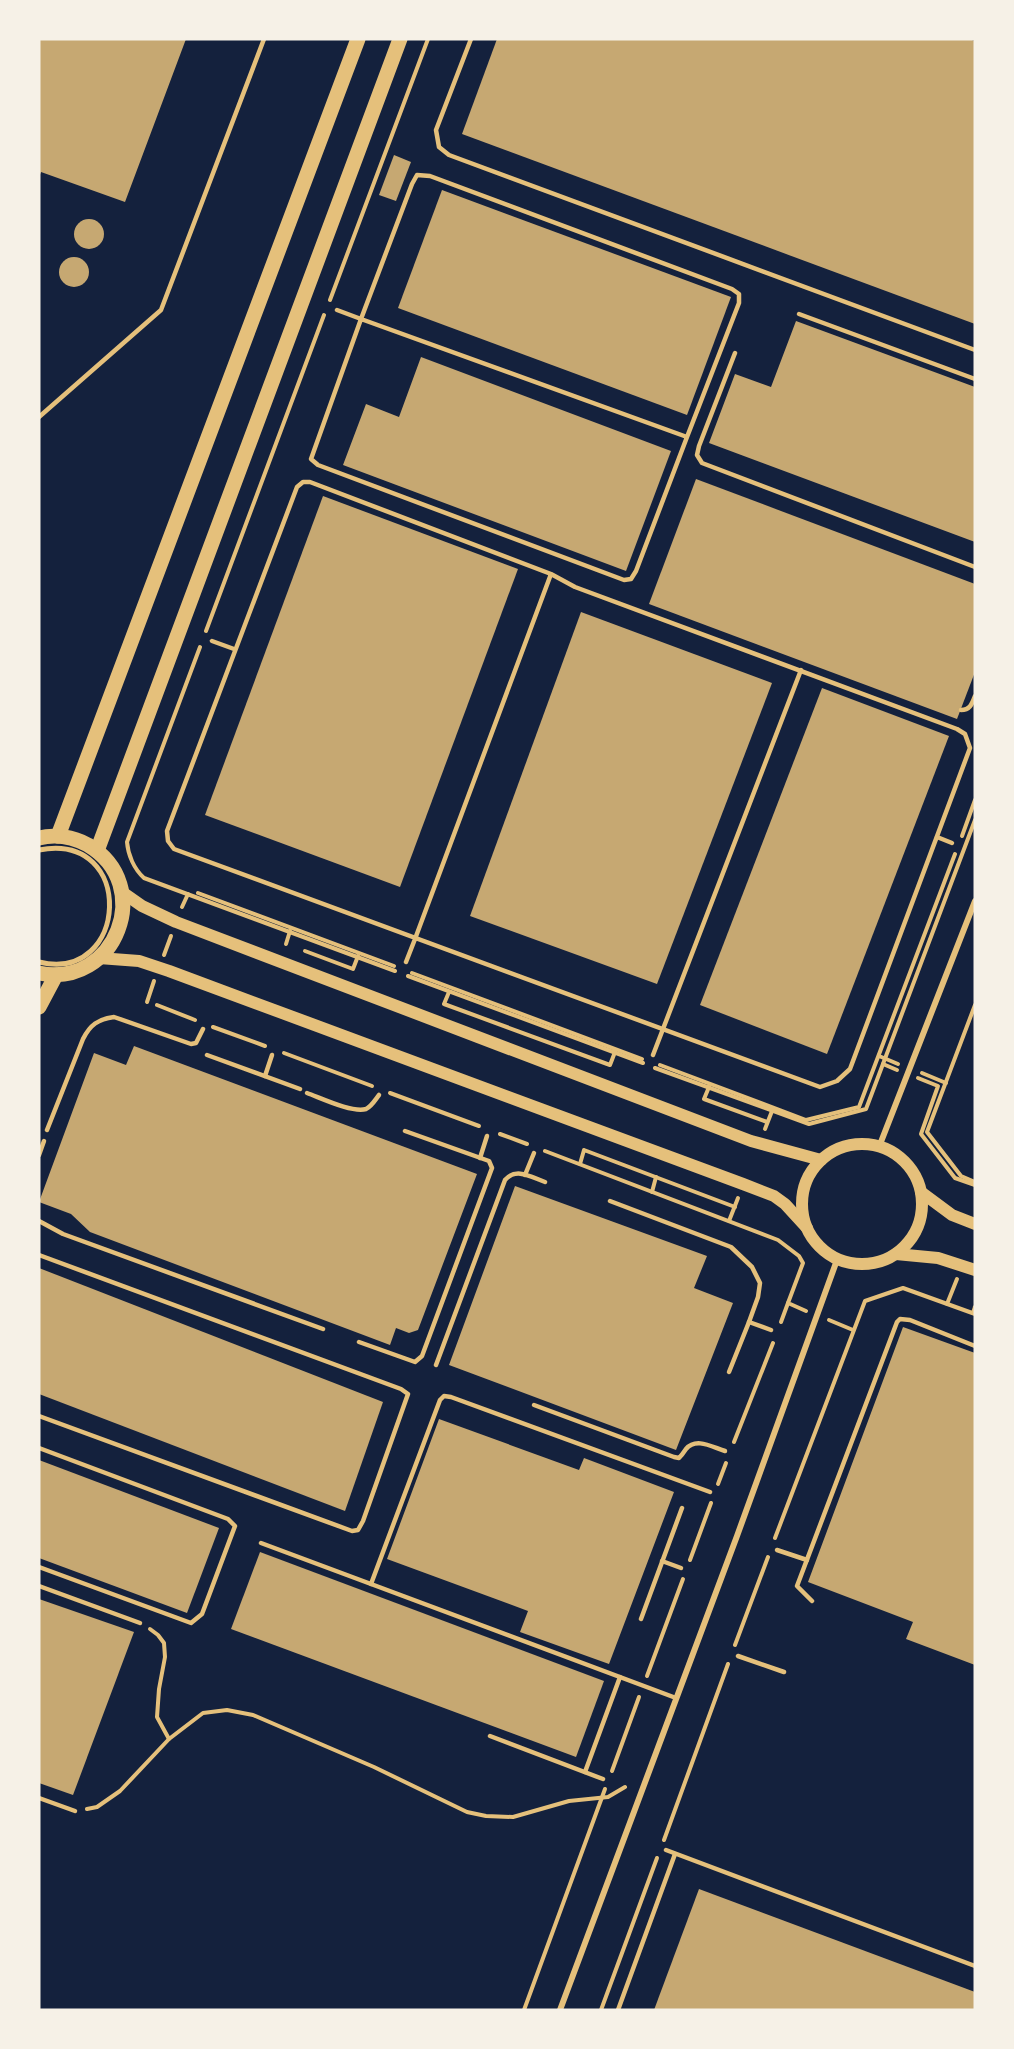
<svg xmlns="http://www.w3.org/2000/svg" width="1014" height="2049" font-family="'DejaVu Sans',sans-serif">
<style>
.building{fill:#c6a872}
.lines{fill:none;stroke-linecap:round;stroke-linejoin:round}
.path{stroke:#e5c07b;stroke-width:4}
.service{stroke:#e5c07b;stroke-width:4.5}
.pedestrian{stroke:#e5c07b;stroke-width:5}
.minor{stroke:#e5c07b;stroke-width:6}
.secondary{stroke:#e5c07b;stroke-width:12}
.trunk{stroke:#e5c07b;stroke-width:15}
</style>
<rect width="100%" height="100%" fill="#14213d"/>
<g class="building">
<path d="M 39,39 L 186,39 L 125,202 L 41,172 L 39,177 Z"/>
<path d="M 497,39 L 969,39 L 975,41 L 975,324 L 462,134 Z"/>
<path d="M 394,155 L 411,162 L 396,201 L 379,195 Z"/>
<path d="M 442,190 L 731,297 L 687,415 L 398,308 Z"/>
<circle cx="89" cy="234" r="15"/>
<circle cx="74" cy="272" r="15"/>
<path d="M 796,321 L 975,387 L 975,542 L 709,443 L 735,374 L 771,387 Z"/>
<path d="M 421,357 L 671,451 L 626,571 L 343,465 L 366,404 L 399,417 Z"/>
<path d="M 696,479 L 975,584 L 975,672 L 957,719 L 649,604 Z"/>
<path d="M 323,496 L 518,569 L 400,887 L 205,815 Z"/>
<path d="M 581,612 L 772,683 L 657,984 L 470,916 Z"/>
<path d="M 822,688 L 949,736 L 827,1054 L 700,1005 Z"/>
<path d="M 134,1046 L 477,1174 L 418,1330 L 409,1333 L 396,1328 L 390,1345 L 90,1232 L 71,1214 L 39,1202 L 94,1053 L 126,1065 Z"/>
<path d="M 515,1186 L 707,1256 L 694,1288 L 733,1303 L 676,1450 L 449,1365 Z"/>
<path d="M 39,1268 L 383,1402 L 345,1511 L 39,1394 Z"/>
<path d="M 903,1327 L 975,1353 L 975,1665 L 906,1639 L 913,1622 L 808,1582 Z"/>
<path d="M 439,1419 L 579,1470 L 584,1458 L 674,1492 L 609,1664 L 520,1632 L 528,1611 L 387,1559 Z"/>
<path d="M 39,1460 L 219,1528 L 187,1613 L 39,1558 Z"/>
<path d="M 260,1552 L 604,1681 L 576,1757 L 231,1629 Z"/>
<path d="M 39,1599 L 134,1632 L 73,1795 L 39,1783 Z"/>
<path d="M 699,1889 L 975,1992 L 975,2010 L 654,2010 Z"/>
</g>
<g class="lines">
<g class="path">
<path d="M 330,300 L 428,39"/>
<path d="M 206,631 L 324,315"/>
<path d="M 200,647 L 127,842 C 128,855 134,869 144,878 L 395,971"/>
<path d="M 962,836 L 975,800"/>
<path d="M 198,893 L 394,966"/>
<path d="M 182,907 L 188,894"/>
<path d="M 286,944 L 290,931"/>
<path d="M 305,951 L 353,969 L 358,956"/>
<path d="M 164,955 L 171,936"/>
<path d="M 412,973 L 642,1059"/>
<path d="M 408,976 L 643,1063"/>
<path d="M 449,992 L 444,1004 L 610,1065 L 615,1052"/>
<path d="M 147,1002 L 154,981"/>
<path d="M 157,1005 L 195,1020"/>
<path d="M 975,1005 L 927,1132 L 961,1176 L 975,1182"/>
<path d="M 213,1027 L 265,1046"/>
<path d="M 284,1053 L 372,1086"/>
<path d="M 879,1056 L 898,1064"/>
<path d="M 883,1064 L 897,1070"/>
<path d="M 660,1065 L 806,1120 L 859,1107 L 955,854"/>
<path d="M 655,1068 L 809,1124 L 866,1109 L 975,820"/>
<path d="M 922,1073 L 946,1083"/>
<path d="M 918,1078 L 938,1086 L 921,1134 L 955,1178 L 975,1185"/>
<path d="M 709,1087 L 704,1099 L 767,1122"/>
<path d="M 390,1093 L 479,1126"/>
<path d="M 765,1129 L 772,1111"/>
<path d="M 500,1134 L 527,1144"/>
<path d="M 545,1151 L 778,1240 L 799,1256 L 803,1263 L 788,1303 L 806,1311"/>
<path d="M 580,1164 L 584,1150 L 735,1207"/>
<path d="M 652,1192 L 656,1177"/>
<path d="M 729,1221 L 738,1198"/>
<path d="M 947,1304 L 957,1279"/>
<path d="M 973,1313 L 975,1307"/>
<path d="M 829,1320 L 853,1330"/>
<path d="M 781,1322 L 788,1303"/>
<path d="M 734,1442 L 773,1343"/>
<path d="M 718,1484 L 726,1463"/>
<path d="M 775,1538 L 865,1301 L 903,1288 L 975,1314"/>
<path d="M 690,1560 L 711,1503"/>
<path d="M 150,1629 L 158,1635 L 164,1643 L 165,1657 L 159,1689 L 157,1717 L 169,1739"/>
<path d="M 735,1645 L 768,1557"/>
<path d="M 647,1676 L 683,1579"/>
<path d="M 612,1771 L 639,1697"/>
<path d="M 87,1809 L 97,1807 L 120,1791 L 169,1739 L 203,1713 L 227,1710 L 253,1715 L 374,1767 L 467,1812 L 486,1816 L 513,1817 L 569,1801 L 608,1797 L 625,1787"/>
<path d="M 664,1840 L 728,1664"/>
<path d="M 524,2010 L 605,1789"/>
<path d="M 601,2010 L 657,1858"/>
</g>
<g class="service">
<path d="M 471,39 L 436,130 L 439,147 L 449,155 L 975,350"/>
<path d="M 337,310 L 361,319 L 687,437 L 636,571 L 631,579 L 624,580 L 318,465 L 311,459 L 361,319 L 412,184 L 417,175 L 430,176 L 732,289 L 739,294 L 739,303 L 687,437"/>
<path d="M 799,314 L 975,379"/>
<path d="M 735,353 L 699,446 L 697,455 L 702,463 L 975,567"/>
<path d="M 39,417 L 161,310 L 264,39"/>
<path d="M 212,641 L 234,649"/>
<path d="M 961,710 C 970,710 972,704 975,696"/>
<path d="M 937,837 L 952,843"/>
<path d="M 406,962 L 415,939 L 551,574 L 575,587 L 957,729 L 965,734 L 970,748 L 850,1069 L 837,1081 L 820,1087 L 174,849 L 168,841 L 167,831 L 297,487 L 303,482 L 310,482 L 551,574"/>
<path d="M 207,1055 L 300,1089"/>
<path d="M 653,1055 L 801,670"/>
<path d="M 265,1076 L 272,1055"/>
<path d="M 307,1093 C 321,1098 352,1113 366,1109 C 372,1106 375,1100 379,1095"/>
<path d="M 47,1130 L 83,1039 C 90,1025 98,1019 114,1017 L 191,1044 L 196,1043 L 203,1029"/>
<path d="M 39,1155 L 44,1141"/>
<path d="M 480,1158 L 487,1136"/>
<path d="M 525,1175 L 534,1153"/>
<path d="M 610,1201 L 731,1247 L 752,1267 L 760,1283 L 758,1297 L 749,1322 L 771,1330"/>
<path d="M 39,1221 L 63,1234 L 323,1329"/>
<path d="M 39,1255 L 401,1389 L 408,1394 L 363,1521 L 358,1530 L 352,1531 L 39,1416"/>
<path d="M 359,1342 L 415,1362 L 422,1356 L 492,1168 L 489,1161 L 405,1131"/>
<path d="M 436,1365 L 505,1180 C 516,1167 531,1177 545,1182"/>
<path d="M 729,1372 L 749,1322"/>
<path d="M 534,1405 L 674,1457 L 679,1458 C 682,1455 684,1452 686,1449 C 696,1437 712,1447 725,1451"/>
<path d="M 39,1448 L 228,1519 L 235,1526 L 202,1614 L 191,1623 L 39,1567"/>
<path d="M 261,1543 L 371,1584 L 440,1400 L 444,1396 L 451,1397 L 710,1492"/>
<path d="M 777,1550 L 807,1560"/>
<path d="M 662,1561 L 681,1568"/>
<path d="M 371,1584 L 676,1698"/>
<path d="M 39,1586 L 140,1623"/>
<path d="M 812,1601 L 797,1586 L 897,1322 L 900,1319 L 910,1320 L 975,1346"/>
<path d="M 641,1619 L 682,1508"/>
<path d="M 738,1656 L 784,1672"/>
<path d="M 490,1736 L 603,1779"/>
<path d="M 585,1772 L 620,1677"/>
<path d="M 39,1798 L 75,1811"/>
<path d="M 666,1850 L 975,1966"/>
<path d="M 618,2010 L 675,1854"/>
</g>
<path class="pedestrian" d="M 39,850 C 137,831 129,984 39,962"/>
<g class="minor">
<path d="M 879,1147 L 975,901"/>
<path d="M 560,2010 L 737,1536 L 837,1260"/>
</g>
<g class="secondary">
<path d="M 122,892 L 142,906 L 176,922 L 751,1141 L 821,1160"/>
<path d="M 99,958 L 139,961 L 169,971 L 743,1184 L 774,1196 L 785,1204 L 807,1228"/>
<circle cx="862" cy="1204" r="60"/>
<path d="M 921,1192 L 952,1215 L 975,1224"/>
<path d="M 896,1254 L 938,1258 L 975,1270"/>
</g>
<g class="trunk">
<path d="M 58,836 L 358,39"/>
<path d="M 39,838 C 55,834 73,837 88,845 C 156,885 116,989 39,973"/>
<path d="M 97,851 L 400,39"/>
<path d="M 39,1007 L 56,975"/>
</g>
</g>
<rect width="1014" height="2049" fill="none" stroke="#f6f1e7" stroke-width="81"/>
</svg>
